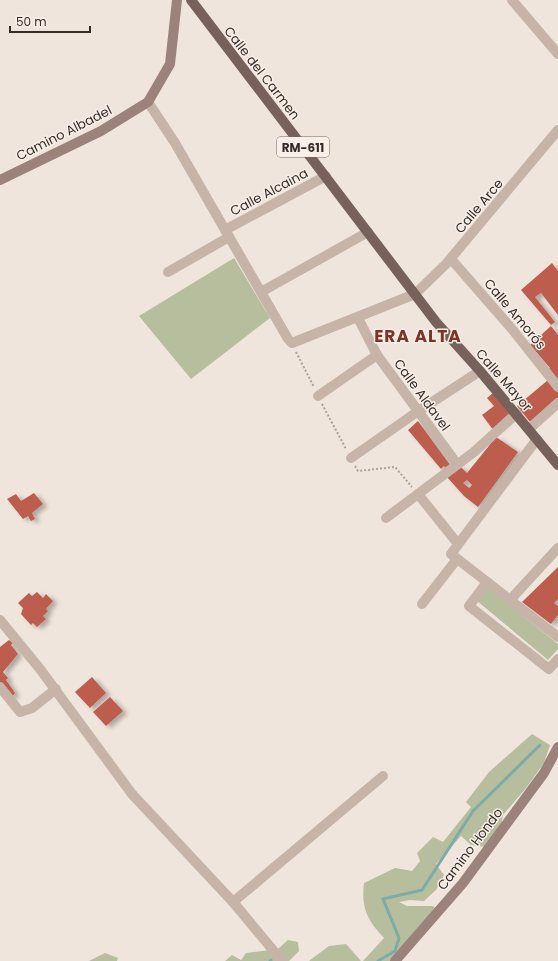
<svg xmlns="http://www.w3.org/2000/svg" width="558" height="961" font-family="Poppins,sans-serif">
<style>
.green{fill:#b7be9d}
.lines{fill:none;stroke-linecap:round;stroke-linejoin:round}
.stream{stroke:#7daba8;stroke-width:3}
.building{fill:#bd5d4d;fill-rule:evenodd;filter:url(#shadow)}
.path{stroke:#b39e93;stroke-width:2;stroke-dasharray:2 2;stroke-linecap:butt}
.street{stroke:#c7b4a9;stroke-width:10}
.secondary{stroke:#9b837b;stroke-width:10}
.primary{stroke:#76615b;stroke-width:10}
.labels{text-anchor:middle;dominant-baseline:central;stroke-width:3;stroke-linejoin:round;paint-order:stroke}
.shield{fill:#f8efe8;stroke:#706662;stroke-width:1}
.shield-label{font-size:12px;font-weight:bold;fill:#352b28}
.street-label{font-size:13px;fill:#352b28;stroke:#f8efe8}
.district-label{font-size:17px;font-weight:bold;letter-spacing:1px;fill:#7e3327;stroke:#f8efe8}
</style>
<defs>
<filter id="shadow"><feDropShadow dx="4.5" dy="2.5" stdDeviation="2" flood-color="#0004"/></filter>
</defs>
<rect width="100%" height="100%" fill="#f0e5dc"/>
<g class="green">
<path d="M 234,258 L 270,318 L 191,379 L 139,316 Z"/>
<path d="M 487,587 L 558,644 L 558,649 L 548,660 L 476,600 Z"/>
<path d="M 532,734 L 550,745 L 544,763 L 526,788 L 503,815 L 501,826 L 485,847 L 471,845 L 461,836 L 436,864 L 444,875 L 436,890 L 424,901 L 410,900 L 399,902 L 407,906 L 433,906 L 437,910 L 392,961 L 363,961 L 384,938 C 367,920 361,908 364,883 L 395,868 L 412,871 L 420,861 L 417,853 L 433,837 L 443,842 L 471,807 L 466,802 L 489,772 Z"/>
<path d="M 288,940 L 298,942 L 299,951 L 289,961 L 225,961 L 232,955 L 241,960 L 246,953 L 278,949 Z"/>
<path d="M 346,944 L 361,961 L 309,961 L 329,946 Z"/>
<path d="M 105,953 L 118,958 L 117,961 L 89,961 Z"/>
</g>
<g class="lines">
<g class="stream">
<path d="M 270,961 L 271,960"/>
<path d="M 378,961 L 395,951 L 399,938 L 383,899 L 422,890 L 473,811 L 540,745"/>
</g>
</g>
<g class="building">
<path d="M 552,263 L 558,271 L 558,315 L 541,293 L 535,297 L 555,322 L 551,325 L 521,290 Z"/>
<path d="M 551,326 L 558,335 L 558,381 L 549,369 L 550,368 L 530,345 Z"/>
<path d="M 548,380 L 558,392 L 558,398 L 531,423 L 517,406 Z"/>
<path d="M 493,393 L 511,416 L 494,431 L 482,415 L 494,406 L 487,398 Z"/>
<path d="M 418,421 L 450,465 L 446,468 L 444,466 L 441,469 L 408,430 Z"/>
<path d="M 496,437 L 518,452 L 478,507 L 464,496 L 447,477 L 460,466 L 467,473 ZM 467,480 L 472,485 L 469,488 L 463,483 Z"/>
<path d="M 34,493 L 43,504 L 32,513 L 35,519 L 31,521 L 28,516 L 23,519 L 7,499 L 16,494 L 21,501 Z"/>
<path d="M 558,567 L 558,599 L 554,603 L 558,606 L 558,615 L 551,624 L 522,602 Z"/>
<path d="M 37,592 L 43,598 L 46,594 L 53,601 L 46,609 L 48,611 L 43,616 L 46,619 L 37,627 L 33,623 L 31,625 L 21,614 L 23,608 L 18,603 L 29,593 L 32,596 Z"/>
<path d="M 9,640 L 13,643 L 11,645 L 18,654 L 3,672 L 8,678 L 6,680 L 15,693 L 11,698 L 0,685 L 0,647 Z"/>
<path d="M 92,677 L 106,693 L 90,708 L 75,692 Z"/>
<path d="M 110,697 L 123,711 L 106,726 L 93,712 Z"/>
</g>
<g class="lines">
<g class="path">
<path d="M 296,352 L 314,387"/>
<path d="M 322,404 L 346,449"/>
<path d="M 355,466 L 358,471 L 395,467 L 412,487"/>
</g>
<g class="street">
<path d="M 512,0 L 558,54"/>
<path d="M 148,102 L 175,143 L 288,339 L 292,343 L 415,294 L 446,264 L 558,130"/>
<path d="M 225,230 L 326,176"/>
<path d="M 451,259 L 512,329 L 558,387"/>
<path d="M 168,272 L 229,237"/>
<path d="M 261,292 L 368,232"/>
<path d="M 358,318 L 377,355 L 457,464"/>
<path d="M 318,396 L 377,355"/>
<path d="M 529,429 L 558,403"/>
<path d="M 537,439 L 451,554 L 558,637"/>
<path d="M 351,458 L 417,412 L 480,371"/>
<path d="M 418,494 L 458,544"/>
<path d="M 386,518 L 474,452 L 517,413"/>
<path d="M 487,582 L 469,606 L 549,669 L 558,659"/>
<path d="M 510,600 L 558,548"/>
<path d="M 422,604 L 457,559"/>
<path d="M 0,620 L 40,669 L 132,794 L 233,902 L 282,961"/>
<path d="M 0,687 L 20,712 L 32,708 L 56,689"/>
<path d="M 233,902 L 383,776"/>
</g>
<g class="secondary">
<path d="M 0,180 L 101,131 L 148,102 L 170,64 L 177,0"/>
<path d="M 395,961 L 463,883 L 544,773 L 558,747"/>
</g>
<path class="primary" d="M 191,0 L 436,322 L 480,371 L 558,465"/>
</g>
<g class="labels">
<rect class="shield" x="277" y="137" width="52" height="20" rx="3"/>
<g class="shield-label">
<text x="303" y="147">RM-611</text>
</g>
<g class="street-label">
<text transform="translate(262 73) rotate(52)">Calle del Carmen</text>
<text transform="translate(64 133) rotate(-27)">Camino Albadel</text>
<text transform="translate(269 192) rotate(-28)">Calle Alcaina</text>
<text transform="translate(479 206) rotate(-50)">Calle Arce</text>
<text transform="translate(515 314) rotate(50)">Calle Amorós</text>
<text transform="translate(504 380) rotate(49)">Calle Mayor</text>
<text transform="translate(422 395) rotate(54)">Calle Aldavel</text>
<text transform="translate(470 849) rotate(-53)">Camino Hondo</text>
</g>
<g class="district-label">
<text x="418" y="336">ERA ALTA</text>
</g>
</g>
<path d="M10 26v6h80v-6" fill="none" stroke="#352b28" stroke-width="2"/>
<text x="16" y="26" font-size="12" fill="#352b28" stroke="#f8efe8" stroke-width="3" paint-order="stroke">50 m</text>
</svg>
